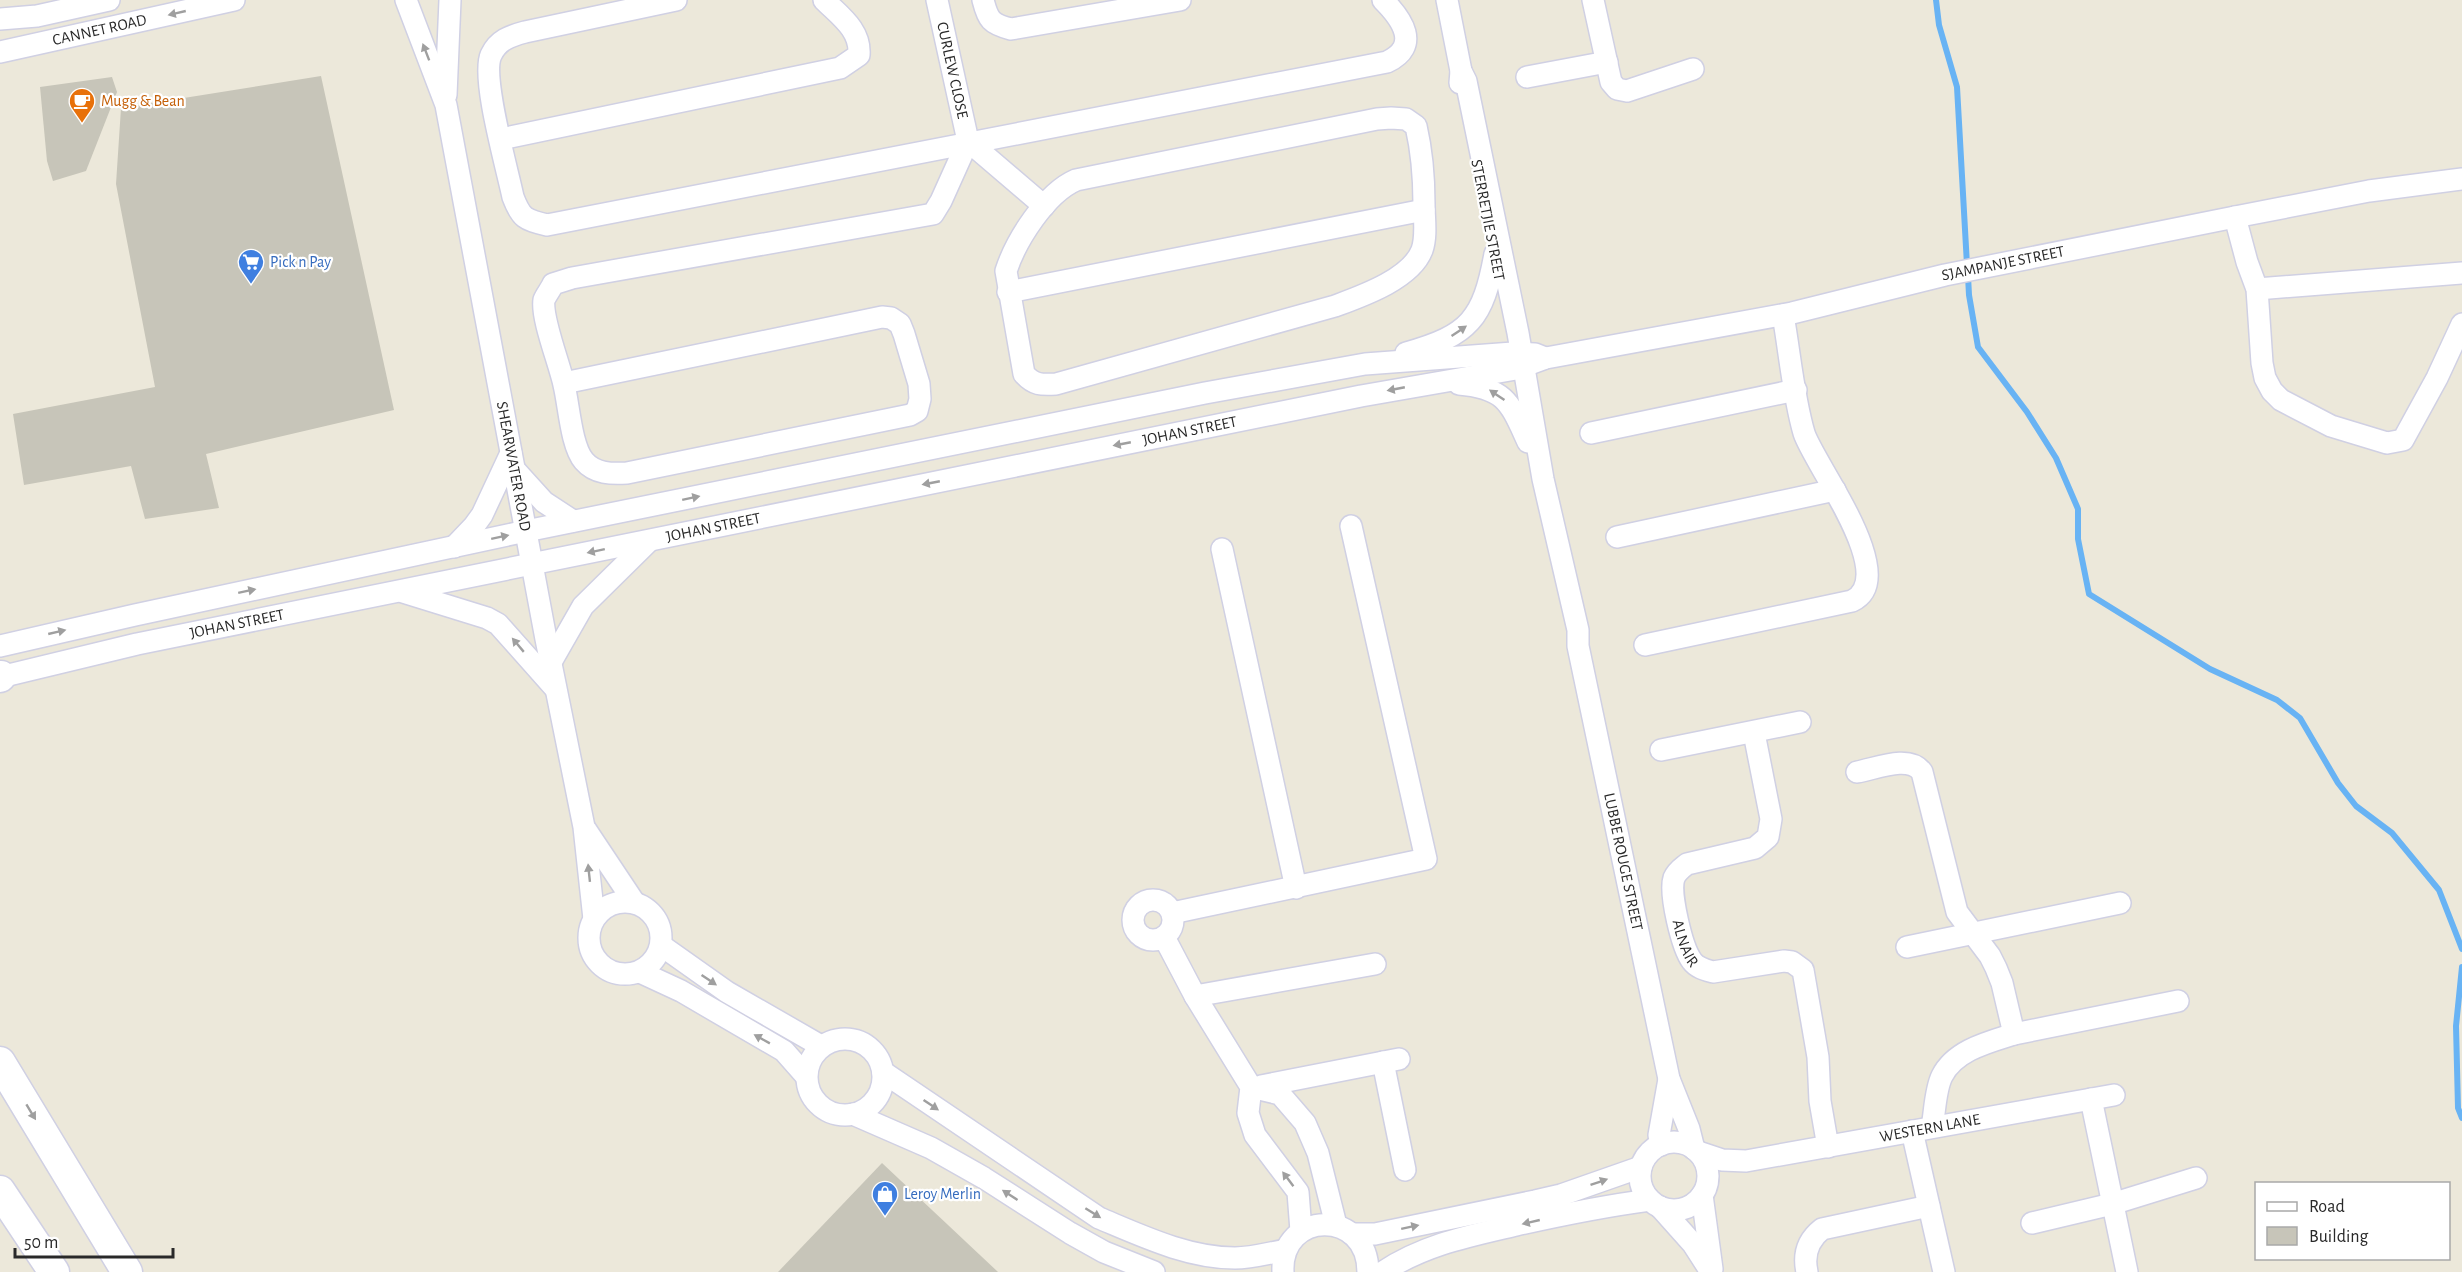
<svg xmlns="http://www.w3.org/2000/svg" width="2462" height="1272" font-family="'Alegreya Sans',sans-serif">
<style>
.lines{fill:none;stroke-linecap:round;stroke-linejoin:round}
.stream{stroke:#68b3f4;stroke-width:6}
.building{fill:#c7c5b9}
.minor-casing{stroke:#d0d0e3;stroke-width:24}
.secondary-casing{stroke:#d0d0e3;stroke-width:33}
.minor{stroke:#fff;stroke-width:21}
.secondary{stroke:#fff;stroke-width:30}
.oneway{fill:#9f9f9f}
.labels{text-anchor:middle;dominant-baseline:central;stroke-width:4.5;stroke-linejoin:round;paint-order:stroke}
.street-label{font-size:16px;fill:#292929;stroke:#fff}
.food-label{font-size:16px;fill:#c56008;stroke:#fff;text-anchor:start}
.shop-label{font-size:16px;fill:#366cbe;stroke:#fff;text-anchor:start}
</style>
<rect width="100%" height="100%" fill="#ece8da"/>
<g class="lines">
<g class="stream">
<path d="M 1936,0 L 1939,25 L 1957,87 L 1967,265"/>
<path d="M 1968,276 L 1969,295 L 1978,347 L 2027,412 L 2056,458 L 2078,509 L 2078,539 L 2089,594 L 2210,669 L 2277,700 L 2300,718 L 2338,783 L 2356,806 L 2392,833 L 2439,890 L 2462,949"/>
<path d="M 2462,967 L 2456,1026 L 2458,1108 L 2462,1118"/>
</g>
</g>
<g class="building">
<path d="M 321,76 L 394,410 L 206,454 L 219,508 L 145,519 L 131,466 L 24,485 L 13,414 L 155,387 L 116,184 L 121,108 Z"/>
<path d="M 112,77 L 117,92 L 86,171 L 53,181 L 47,161 L 40,87 Z"/>
<path d="M 882,1163 L 998,1272 L 778,1272 Z"/>
</g>
<g class="lines">
<g class="minor-casing">
<g id="minor">
<path id="s1" d="M 406,0 L 446,105 L 546,639 L 584,827 L 594,919"/>
<path d="M 676,0 L 525,32 C 510,36 498,40 491,55 C 481,77 507,168 513,197 C 521,218 525,220 547,225 L 1387,62 C 1421,46 1402,19 1383,0"/>
<path id="s2" d="M 937,0 L 968,141"/>
<path d="M 983,0 C 988,20 991,24 1011,29 L 1180,0"/>
<path d="M 1447,0 L 1461,71 L 1460,83"/>
<path d="M 1593,0 L 1611,82 L 1617,89 L 1627,91 L 1693,69"/>
<path d="M 0,19 L 37,16 L 109,0"/>
<path id="s3" d="M 0,52 L 234,0"/>
<path id="s4" d="M 1461,71 L 1466,81 L 1518,333 L 1543,479 L 1578,630 L 1578,646 L 1669,1079 L 1689,1129 L 1694,1149"/>
<path d="M 1527,77 L 1607,62"/>
<path d="M 446,95 L 450,0"/>
<path d="M 1391,118 L 1406,119 L 1416,126 C 1422,152 1424,178 1424,204 C 1424,218 1427,236 1422,250 C 1411,279 1362,296 1335,306 L 1056,384 C 1041,385 1034,385 1024,374 L 1006,271 C 1016,240 1046,193 1076,180 L 1377,119 Z"/>
<path d="M 501,139 L 840,68 L 859,55 C 861,30 840,16 824,0"/>
<path d="M 968,141 L 1044,206"/>
<path d="M 2235,217 L 2247,262 L 2257,289 L 2262,363 L 2265,378 L 2272,391 L 2281,400 L 2331,426 L 2387,443 L 2403,440 L 2437,378 L 2462,324"/>
<path d="M 2257,289 L 2462,273"/>
<path d="M 1008,292 L 1424,210"/>
<path d="M 1406,353 C 1470,335 1483,319 1495,254"/>
<path d="M 564,383 L 882,317 L 891,318 L 900,324 L 904,334 L 919,384 L 920,399 L 917,411 L 910,415 L 627,473 C 612,474 595,474 584,461 C 571,446 569,405 564,385 C 560,365 541,318 544,300 C 546,295 551,289 553,284 L 572,278 L 933,214 L 941,201 L 968,141"/>
<path d="M 1459,384 C 1506,388 1510,403 1528,442"/>
<path d="M 1591,433 L 1796,390"/>
<path d="M 515,470 L 544,502 L 573,521"/>
<path d="M 1617,537 L 1835,490"/>
<path d="M 454,547 L 474,526 L 482,515 L 511,453"/>
<path d="M 1222,549 L 1296,888"/>
<path d="M 403,592 L 487,618 L 498,624 L 554,687"/>
<path d="M 1645,645 L 1852,601 C 1902,577 1813,463 1804,433 C 1793,395 1790,354 1783,315"/>
<path d="M 0,646 L 135,615 L 526,531 L 1205,393 L 1365,364 L 1513,353 L 1535,354 L 1545,358"/>
<path d="M 551,662 L 583,606 L 649,541"/>
<path id="s5" d="M 0,677 L 137,644 L 1361,396 L 1516,369 L 1546,358 L 1792,313 L 1945,275 L 2235,217 L 2369,191 L 2462,179"/>
<path id="s6" d="M 1754,733 L 1771,819 L 1768,837 L 1755,848 L 1687,864 C 1682,868 1677,871 1674,878 C 1669,893 1682,948 1692,961 C 1697,968 1706,970 1713,972 L 1784,961 L 1792,962 L 1803,970 L 1818,1057 L 1820,1101 L 1828,1147"/>
<path d="M 1661,750 L 1800,722"/>
<path d="M 1857,772 C 1875,769 1909,754 1922,772 L 1957,912 L 1990,956 L 1996,968 L 2002,983 L 2014,1034 C 1989,1042 1955,1050 1942,1076 C 1935,1090 1935,1112 1932,1127"/>
<path d="M 586,830 L 634,902"/>
<circle cx="1153" cy="920" r="20"/>
<circle cx="625" cy="938" r="36"/>
<path d="M 1172,913 L 1426,859 L 1351,526"/>
<path d="M 1164,937 L 1195,996 L 1251,1087 L 1248,1113 L 1255,1135 L 1298,1192 L 1301,1231"/>
<path d="M 662,946 L 727,992 L 821,1046"/>
<path d="M 1907,947 L 2120,903"/>
<path d="M 640,972 L 681,991 L 784,1051 L 806,1076"/>
<path d="M 1195,996 L 1375,964"/>
<path d="M 2014,1034 L 2178,1001"/>
<circle cx="845" cy="1077" r="38"/>
<path d="M 1383,1062 L 1405,1170"/>
<path d="M 883,1072 L 1099,1218 C 1142,1236 1188,1258 1235,1258 C 1252,1258 1269,1253 1286,1250"/>
<path d="M 1261,1086 L 1399,1059"/>
<path d="M 1251,1087 L 1280,1094 L 1305,1123 L 1318,1153 L 1336,1225"/>
<path d="M 2091,1099 L 2127,1272"/>
<path d="M 853,1114 L 931,1148 L 984,1178 L 1070,1233 L 1104,1252 L 1154,1272"/>
<path d="M 1912,1131 L 1929,1206"/>
<circle cx="1674" cy="1176" r="34"/>
<path d="M 1661,1145 L 1659,1135 L 1669,1079"/>
<path id="s7" d="M 1698,1152 L 1722,1160 L 1746,1161 L 2114,1095"/>
<path d="M 1702,1195 L 1712,1269"/>
<path d="M 1660,1207 L 1693,1244 L 1711,1272"/>
<path d="M 2032,1223 L 2112,1204 L 2196,1178"/>
<path d="M 1352,1234 L 1375,1234 L 1535,1201 L 1561,1195 L 1641,1167"/>
<path d="M 1283,1272 C 1280,1210 1368,1208 1368,1272"/>
<path d="M 1383,1272 C 1423,1245 1469,1236 1516,1225 C 1560,1215 1605,1206 1650,1200"/>
<path d="M 1807,1272 C 1803,1254 1808,1240 1822,1229 L 1929,1206 L 1944,1272"/>
</g>
</g>
<g class="secondary-casing">
<g id="secondary">
<path d="M 0,677 L 1,676"/>
<path d="M 0,1062 L 127,1272"/>
<path d="M 0,1191 L 54,1272"/>
</g>
</g>
<use href="#minor" class="minor"/>
<use href="#secondary" class="secondary"/>
</g>
<defs><path id="oneway-solid" d="M-6-.8H1V-3.2L6.5 0L1 3.2V.8H-6Z" transform="scale(1.5)"/></defs>
<g class="oneway">
<use href="#oneway-solid" transform="translate(177 13) rotate(167)"/>
<use href="#oneway-solid" transform="translate(426 52) rotate(-111)"/>
<use href="#oneway-solid" transform="translate(1459 331) rotate(-34)"/>
<use href="#oneway-solid" transform="translate(1396 389) rotate(169)"/>
<use href="#oneway-solid" transform="translate(1497 395) rotate(-146)"/>
<use href="#oneway-solid" transform="translate(1122 444) rotate(169)"/>
<use href="#oneway-solid" transform="translate(931 483) rotate(169)"/>
<use href="#oneway-solid" transform="translate(691 498) rotate(-12)"/>
<use href="#oneway-solid" transform="translate(500 537) rotate(-12)"/>
<use href="#oneway-solid" transform="translate(596 551) rotate(168)"/>
<use href="#oneway-solid" transform="translate(247 591) rotate(-12)"/>
<use href="#oneway-solid" transform="translate(57 632) rotate(-13)"/>
<use href="#oneway-solid" transform="translate(518 645) rotate(-130)"/>
<use href="#oneway-solid" transform="translate(589 873) rotate(-96)"/>
<use href="#oneway-solid" transform="translate(709 980) rotate(34)"/>
<use href="#oneway-solid" transform="translate(762 1039) rotate(-151)"/>
<use href="#oneway-solid" transform="translate(931 1105) rotate(34)"/>
<use href="#oneway-solid" transform="translate(31 1112) rotate(59)"/>
<use href="#oneway-solid" transform="translate(1288 1179) rotate(-127)"/>
<use href="#oneway-solid" transform="translate(1599 1182) rotate(-19)"/>
<use href="#oneway-solid" transform="translate(1010 1195) rotate(-147)"/>
<use href="#oneway-solid" transform="translate(1093 1213) rotate(32)"/>
<use href="#oneway-solid" transform="translate(1531 1222) rotate(167)"/>
<use href="#oneway-solid" transform="translate(1410 1227) rotate(-12)"/>
</g>
<defs>
<g id="cafe-pin" transform="scale(1.35)"><path d="M0 17L-7.5 6A9.5 9.5 0 1 1 7.5 6Z" fill="#e8710a" stroke="#fff"/><path d="M-5.5-4.5H6V0H3Q3 3.5 0 3.5H-2.5Q-5.5 3.5-5.5 0ZM3-3.2v2h1.7v-2ZM-6 4.5H4V6H-6Z" fill="#fff"/></g>
<g id="supermarket-pin" transform="scale(1.35)"><path d="M0 17L-7.5 6A9.5 9.5 0 1 1 7.5 6Z" fill="#3f7fe0" stroke="#fff"/><path d="M-6-5.5h2.5l.6 2H6L4.5 2H-2.5L-4.4-4H-6ZM-1.5 3.2a1.3 1.3 0 1 0 .1 0ZM3 3.2a1.3 1.3 0 1 0 .1 0Z" fill="#fff"/></g>
<g id="shop-pin" transform="scale(1.35)"><path d="M0 17L-7.5 6A9.5 9.5 0 1 1 7.5 6Z" fill="#3f7fe0" stroke="#fff"/><path d="M-5-2.5h2.3a2.7 3.5 0 0 1 5.4 0H5L5.5 6h-11ZM-1.5-2.5h3a1.5 2.3 0 0 0-3 0Z" fill="#fff"/></g>
</defs>
<g fill-rule="evenodd">
<use href="#cafe-pin" x="82" y="101"/>
<use href="#supermarket-pin" x="251" y="262"/>
<use href="#shop-pin" x="885" y="1194"/>
</g>
<g class="labels">
<g class="street-label">
<text stroke="none"><textPath href="#s3" startOffset="102">CANNET ROAD</textPath></text>
<text stroke="none"><textPath href="#s2" startOffset="72">CURLEW CLOSE</textPath></text>
<text transform="translate(1488 220) rotate(79)">STERRETJIE STREET</text>
<text stroke="none"><textPath href="#s5" startOffset="2046">SJAMPANJE STREET</textPath></text>
<text stroke="none"><textPath href="#s5" startOffset="1215">JOHAN STREET</textPath></text>
<text stroke="none"><textPath href="#s1" startOffset="480">SHEARWATER ROAD</textPath></text>
<text stroke="none"><textPath href="#s5" startOffset="729">JOHAN STREET</textPath></text>
<text stroke="none"><textPath href="#s5" startOffset="243">JOHAN STREET</textPath></text>
<text stroke="none"><textPath href="#s4" startOffset="808">LUBBE ROUGE STREET</textPath></text>
<text stroke="none"><textPath href="#s6" startOffset="279">ALNAIR</textPath></text>
<text stroke="none"><textPath href="#s7" startOffset="236">WESTERN LANE</textPath></text>
</g>
<g class="food-label">
<text x="101" y="101">Mugg &amp; Bean</text>
</g>
<g class="shop-label">
<text x="270" y="262">Pick n Pay</text>
<text x="904" y="1194">Leroy Merlin</text>
</g>
</g>
<rect x="2255" y="1182" width="195" height="78" fill="#ffffff" stroke="#a9a9a9" stroke-width="1.5"/>
<rect x="2267" y="1202" width="30" height="9" fill="#ffffff" stroke="#a9a9a9" stroke-width="1.5"/>
<text x="2309" y="1212" font-size="18" fill="#292929">Road</text>
<rect x="2267" y="1227" width="30" height="18" fill="#c7c5b9" stroke="#a9a9a9" stroke-width="1.5"/>
<text x="2309" y="1242" font-size="18" fill="#292929">Building</text>
<path d="M15 1248v9h158v-9" fill="none" stroke="#292929" stroke-width="3"/>
<text x="24" y="1248" font-size="18" fill="#292929" stroke="#ffffff" stroke-width="4.5" paint-order="stroke">50 m</text>
</svg>
